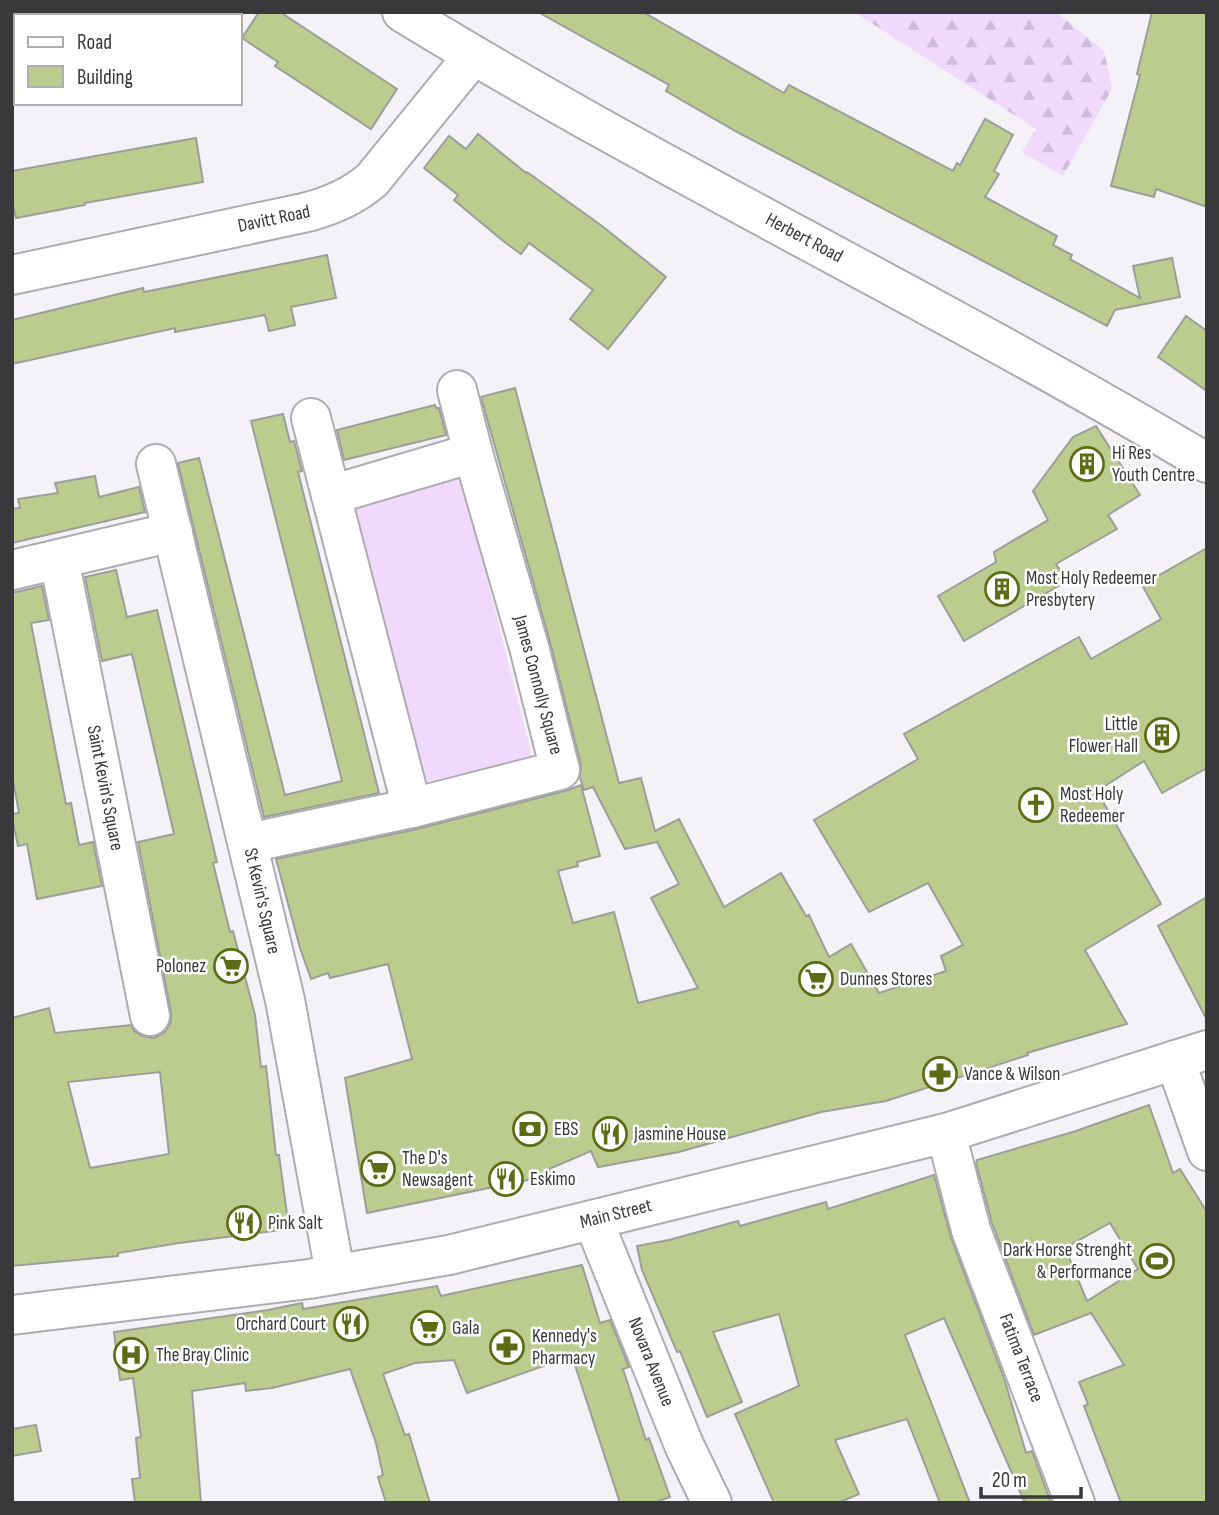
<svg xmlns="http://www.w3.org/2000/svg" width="1219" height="1515" font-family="'Sofia Sans Condensed',sans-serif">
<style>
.grass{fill:#f1d9fd}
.forest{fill:url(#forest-firs)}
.building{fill:#bdcb8e;stroke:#9c9e99;stroke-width:2;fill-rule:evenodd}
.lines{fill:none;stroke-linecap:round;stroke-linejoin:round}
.minor-casing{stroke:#afacb1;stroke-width:42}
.major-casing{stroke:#afacb1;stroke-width:42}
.minor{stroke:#fff;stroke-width:38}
.major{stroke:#fff;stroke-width:38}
.labels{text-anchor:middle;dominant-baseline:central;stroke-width:5;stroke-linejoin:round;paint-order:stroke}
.street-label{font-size:19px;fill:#39383a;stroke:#fff}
.poi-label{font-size:19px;fill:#39383a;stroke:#fff;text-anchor:start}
</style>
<defs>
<pattern id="forest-firs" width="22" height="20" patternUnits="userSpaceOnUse" patternTransform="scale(1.75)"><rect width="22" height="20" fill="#f1d9fd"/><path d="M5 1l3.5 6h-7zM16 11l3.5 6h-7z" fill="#cfbbda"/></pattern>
</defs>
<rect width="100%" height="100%" fill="#f5f2f7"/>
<path class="grass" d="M 462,479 L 532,756 L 422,783 L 355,505 Z"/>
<path class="forest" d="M 854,12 L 1056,12 L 1104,51 L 1112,89 L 1063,176 L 1022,152 L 1036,129 Z"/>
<g class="building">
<path d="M 259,12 L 280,12 L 397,89 L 371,129 L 275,66 L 278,62 L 242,38 Z"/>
<path d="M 538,12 L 643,12 L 784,93 L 789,85 L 953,171 L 957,163 L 960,165 L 985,119 L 1013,135 L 994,171 L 999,174 L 985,197 L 1057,236 L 1053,245 L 1072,255 L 1070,259 L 1140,298 L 1133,266 L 1172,258 L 1180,297 L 1115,310 L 1107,326 L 739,133 L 666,91 L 669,85 Z"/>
<path d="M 1152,12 L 1207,12 L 1207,207 L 1156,189 L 1154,197 L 1111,186 L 1140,75 L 1137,74 Z"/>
<path d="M 478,134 L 526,173 L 527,172 L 602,226 L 666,277 L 608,349 L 570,319 L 593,290 L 529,243 L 521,254 L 502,240 L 454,200 L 458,195 L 424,168 L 449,136 L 466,149 Z"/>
<path d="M 196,138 L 203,182 L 85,203 L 85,205 L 16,218 L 12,201 L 12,171 Z"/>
<path d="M 327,255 L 336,298 L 291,307 L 295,325 L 269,331 L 265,315 L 175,332 L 175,328 L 12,364 L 12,320 L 143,288 L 144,292 Z"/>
<path d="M 1186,316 L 1207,331 L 1207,391 L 1158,357 Z"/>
<path d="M 515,388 L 619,783 L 641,778 L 655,831 L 679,819 L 724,907 L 781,873 L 806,916 L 809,915 L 829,957 L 851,944 L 879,993 L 946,971 L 941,956 L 963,945 L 928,883 L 869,912 L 814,820 L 918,759 L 904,734 L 1079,637 L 1091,659 L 1161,619 L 1142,585 L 1207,548 L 1207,768 L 1162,793 L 1144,761 L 1097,791 L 1161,904 L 1085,950 L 1127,1024 L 1027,1053 L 1028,1055 L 886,1101 L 821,1112 L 679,1152 L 598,1167 L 591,1151 L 549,1169 L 552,1175 L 367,1213 L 345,1078 L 412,1059 L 388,964 L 330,978 L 328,973 L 311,979 L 300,948 L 276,859 L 417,829 L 565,791 L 581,785 L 600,856 L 577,862 L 578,866 L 558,871 L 573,923 L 614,912 L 638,1003 L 698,988 L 651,898 L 679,884 L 657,842 L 625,849 L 593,787 L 584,790 L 580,777 L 581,765 L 550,642 L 481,397 Z"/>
<path d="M 435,405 L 436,408 L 439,408 L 446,435 L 344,460 L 337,430 Z"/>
<path d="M 283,414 L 290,442 L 294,441 L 302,471 L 298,472 L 379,793 L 264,817 L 178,463 L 199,458 L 285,795 L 342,781 L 251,421 Z"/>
<path d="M 1096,426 L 1140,495 L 1108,515 L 1117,529 L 1056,564 L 1067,581 L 964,641 L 938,596 L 996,562 L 994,552 L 1048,520 L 1033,491 L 1073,437 Z"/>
<path d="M 95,476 L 99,497 L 139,487 L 145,512 L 12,543 L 12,509 L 20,508 L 18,499 L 58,493 L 55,483 Z"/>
<path d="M 116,570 L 127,617 L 157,610 L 217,862 L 213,863 L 230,932 L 233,931 L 255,1015 L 261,1067 L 266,1066 L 276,1155 L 279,1155 L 289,1229 L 179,1243 L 118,1253 L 118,1256 L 12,1266 L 12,1018 L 49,1008 L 55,1033 L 131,1025 L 134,1031 L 142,1036 L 154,1038 L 164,1033 L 171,1022 L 171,1012 L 138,842 L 174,834 L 132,654 L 102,661 L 85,577 ZM 160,1072 L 169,1154 L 90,1168 L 68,1082 Z"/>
<path d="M 42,586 L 49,620 L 31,623 L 55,748 L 66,804 L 71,803 L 79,845 L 93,842 L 102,886 L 37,899 L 27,844 L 18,846 L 12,817 L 12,814 L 19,813 L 12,775 L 12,593 Z"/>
<path d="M 1207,897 L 1207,1020 L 1158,926 Z"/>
<path d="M 1149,1105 L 1173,1173 L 1180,1169 L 1207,1212 L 1207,1503 L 1121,1503 L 1084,1406 L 1088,1404 L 1079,1382 L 1124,1365 L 1091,1313 L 1034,1335 L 992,1223 L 976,1163 L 977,1160 L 1076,1131 ZM 1110,1223 L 1138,1269 L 1087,1301 L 1065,1248 Z"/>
<path d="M 934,1175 L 951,1238 L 1005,1381 L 1026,1453 L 1032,1451 L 1051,1503 L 1025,1503 L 944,1318 L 905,1335 L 970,1503 L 940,1503 L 907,1419 L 835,1440 L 859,1494 L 838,1503 L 774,1503 L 735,1414 L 799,1386 L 779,1314 L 713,1332 L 742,1402 L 707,1417 L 680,1351 L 677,1352 L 642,1270 L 637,1246 L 669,1240 L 738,1221 L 740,1226 L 826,1202 L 828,1209 Z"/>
<path d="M 582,1265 L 600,1323 L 610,1320 L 629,1367 L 623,1369 L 646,1440 L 649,1438 L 670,1497 L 653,1503 L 620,1503 L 572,1356 L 467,1393 L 454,1360 L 415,1363 L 383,1374 L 405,1435 L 409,1434 L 430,1503 L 386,1503 L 378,1477 L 383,1475 L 376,1443 L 350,1369 L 272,1388 L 246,1391 L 245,1383 L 192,1391 L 201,1503 L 135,1503 L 132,1479 L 140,1478 L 136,1438 L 141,1437 L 133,1378 L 120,1380 L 114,1332 L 268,1310 L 302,1303 L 303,1309 L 437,1286 L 441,1296 Z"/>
<path d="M 36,1425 L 41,1451 L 12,1456 L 12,1429 Z"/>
</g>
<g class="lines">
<g class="minor-casing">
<g id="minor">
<path d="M 402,12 C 664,173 943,305 1207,463"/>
<path d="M 12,275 L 303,213 C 329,207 352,197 372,180 L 473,56"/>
<path d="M 457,390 L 473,453"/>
<path d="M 311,418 L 412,808"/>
<path d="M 156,464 L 285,1000 L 335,1273"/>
<path d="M 59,559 L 150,1016"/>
<path d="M 12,570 L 173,532"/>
<path d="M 248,843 L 412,808 L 560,770 L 529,647 L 473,453 L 331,495"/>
<path d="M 946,1133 L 971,1230 L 1075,1503"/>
<path d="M 593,1220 L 684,1445 L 712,1503"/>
</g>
</g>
<g class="major-casing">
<g id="major">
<path d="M 1175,1060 L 1207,1151"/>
<path d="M 12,1315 L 309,1279 L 449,1255 L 946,1133 L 1207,1050"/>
</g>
</g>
<use href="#minor" class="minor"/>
<use href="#major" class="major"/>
</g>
<defs>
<g id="building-ring" transform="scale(1.75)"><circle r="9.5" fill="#fff" stroke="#5d6b14" stroke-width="1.5"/><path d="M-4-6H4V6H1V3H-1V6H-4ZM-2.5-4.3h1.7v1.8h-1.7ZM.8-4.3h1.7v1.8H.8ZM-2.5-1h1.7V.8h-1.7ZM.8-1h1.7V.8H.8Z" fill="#5d6b14"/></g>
<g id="church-ring" transform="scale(1.75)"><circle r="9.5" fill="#fff" stroke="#5d6b14" stroke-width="1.5"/><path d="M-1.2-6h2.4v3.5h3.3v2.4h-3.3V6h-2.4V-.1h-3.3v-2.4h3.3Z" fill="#5d6b14"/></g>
<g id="supermarket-ring" transform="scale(1.75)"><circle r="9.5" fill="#fff" stroke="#5d6b14" stroke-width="1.5"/><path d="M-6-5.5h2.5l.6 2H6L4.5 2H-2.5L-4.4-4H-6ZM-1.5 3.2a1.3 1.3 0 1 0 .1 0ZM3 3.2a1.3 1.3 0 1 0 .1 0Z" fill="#5d6b14"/></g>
<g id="pharmacy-ring" transform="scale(1.75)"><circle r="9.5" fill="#fff" stroke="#5d6b14" stroke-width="1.5"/><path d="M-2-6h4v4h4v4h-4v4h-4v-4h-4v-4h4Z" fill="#5d6b14"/></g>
<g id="bank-ring" transform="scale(1.75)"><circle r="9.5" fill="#fff" stroke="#5d6b14" stroke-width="1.5"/><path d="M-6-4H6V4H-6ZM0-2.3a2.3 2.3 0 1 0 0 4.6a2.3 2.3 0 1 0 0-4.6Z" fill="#5d6b14"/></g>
<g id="restaurant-ring" transform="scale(1.75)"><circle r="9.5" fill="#fff" stroke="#5d6b14" stroke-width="1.5"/><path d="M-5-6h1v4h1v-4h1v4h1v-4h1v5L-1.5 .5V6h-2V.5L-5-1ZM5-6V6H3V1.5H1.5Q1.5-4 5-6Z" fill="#5d6b14"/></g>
<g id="stadium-ring" transform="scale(1.75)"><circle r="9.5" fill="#fff" stroke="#5d6b14" stroke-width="1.5"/><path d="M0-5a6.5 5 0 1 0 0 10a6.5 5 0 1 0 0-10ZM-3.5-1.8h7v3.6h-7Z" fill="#5d6b14"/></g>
<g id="hospital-ring" transform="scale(1.75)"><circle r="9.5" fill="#fff" stroke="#5d6b14" stroke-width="1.5"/><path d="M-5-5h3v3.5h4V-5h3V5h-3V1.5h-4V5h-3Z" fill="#5d6b14"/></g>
</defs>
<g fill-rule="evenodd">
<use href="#building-ring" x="1087" y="464"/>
<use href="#building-ring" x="1002" y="589"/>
<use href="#building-ring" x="1162" y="735"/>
<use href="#church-ring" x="1036" y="805"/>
<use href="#supermarket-ring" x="231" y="966"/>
<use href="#supermarket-ring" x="816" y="979"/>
<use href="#pharmacy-ring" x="940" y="1074"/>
<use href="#bank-ring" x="530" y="1129"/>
<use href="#restaurant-ring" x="610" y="1134"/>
<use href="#supermarket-ring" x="378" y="1169"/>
<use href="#restaurant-ring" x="506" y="1179"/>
<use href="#restaurant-ring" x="244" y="1223"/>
<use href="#stadium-ring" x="1157" y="1261"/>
<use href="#restaurant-ring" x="351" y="1324"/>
<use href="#supermarket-ring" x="428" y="1328"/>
<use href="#pharmacy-ring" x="507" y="1347"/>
<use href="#hospital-ring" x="131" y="1355"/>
</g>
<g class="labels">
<g class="street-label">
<text transform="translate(274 219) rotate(-12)">Davitt Road</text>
<text transform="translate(804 238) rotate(28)">Herbert Road</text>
<text transform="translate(538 685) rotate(75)">James Connolly Square</text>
<text transform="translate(105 788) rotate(79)">Saint Kevin's Square</text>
<text transform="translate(262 901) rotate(77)">St Kevin's Square</text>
<text transform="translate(616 1214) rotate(-14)">Main Street</text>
<text transform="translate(1021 1358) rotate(69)">Fatima Terrace</text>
<text transform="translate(651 1362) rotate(68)">Novara Avenue</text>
</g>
<g class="poi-label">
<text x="1112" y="453">Hi Res<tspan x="1112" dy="22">Youth Centre</tspan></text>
<text x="1026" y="578">Most Holy Redeemer<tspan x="1026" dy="22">Presbytery</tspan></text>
<text x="1138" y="724" text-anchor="end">Little<tspan x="1138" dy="22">Flower Hall</tspan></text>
<text x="1060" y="794">Most Holy<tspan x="1060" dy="22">Redeemer</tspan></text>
<text x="206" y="966" text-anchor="end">Polonez</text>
<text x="840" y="979">Dunnes Stores</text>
<text x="964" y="1074">Vance &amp; Wilson</text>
<text x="554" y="1129">EBS</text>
<text x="634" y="1134">Jasmine House</text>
<text x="402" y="1158">The D's<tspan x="402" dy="22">Newsagent</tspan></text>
<text x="530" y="1179">Eskimo</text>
<text x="268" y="1223">Pink Salt</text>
<text x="1132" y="1250" text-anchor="end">Dark Horse Strenght<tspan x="1132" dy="22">&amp; Performance</tspan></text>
<text x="326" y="1324" text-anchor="end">Orchard Court</text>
<text x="452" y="1328">Gala</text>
<text x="532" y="1336">Kennedy's<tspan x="532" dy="22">Pharmacy</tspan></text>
<text x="156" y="1355">The Bray Clinic</text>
</g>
</g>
<rect width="1219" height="1515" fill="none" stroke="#39383a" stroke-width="28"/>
<rect x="14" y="14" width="228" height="91" fill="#ffffff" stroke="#b0afb0" stroke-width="2"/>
<rect x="28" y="37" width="35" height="10" fill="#ffffff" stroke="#b0afb0" stroke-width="2"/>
<text x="77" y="49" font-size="21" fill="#39383a">Road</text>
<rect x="28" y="66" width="35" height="21" fill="#bdcb8e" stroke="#b0afb0" stroke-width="2"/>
<text x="77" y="84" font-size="21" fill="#39383a">Building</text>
<path d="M981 1487v10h100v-10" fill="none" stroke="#39383a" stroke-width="3.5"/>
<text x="992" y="1487" font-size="21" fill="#39383a" stroke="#ffffff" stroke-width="5" paint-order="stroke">20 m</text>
</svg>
